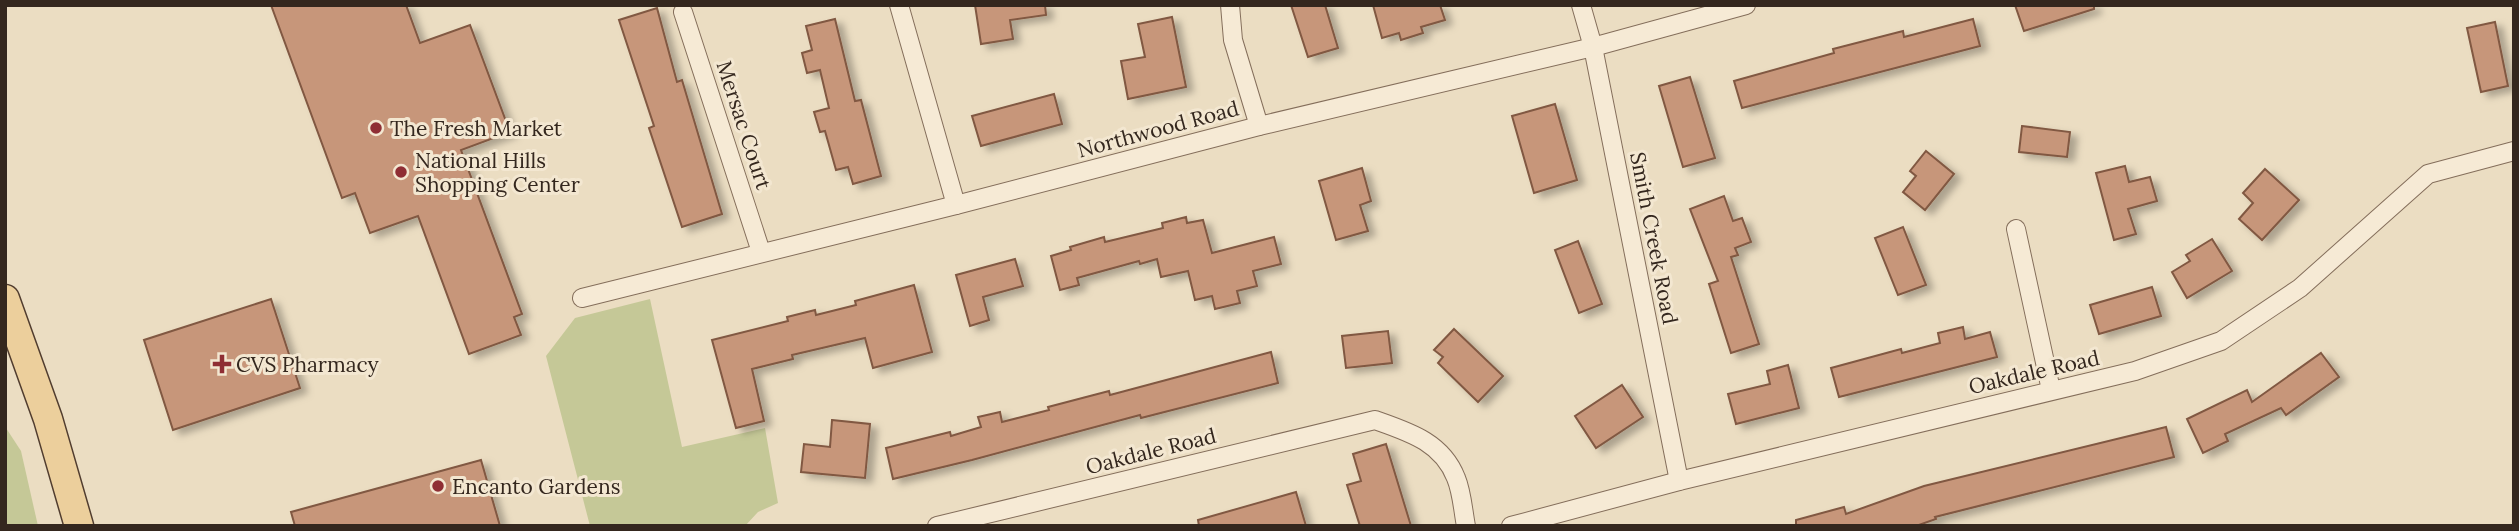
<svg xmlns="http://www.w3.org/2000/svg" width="2519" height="531" font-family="Lora,serif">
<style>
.green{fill:#c5c897}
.building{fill:#c7967a;stroke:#815842;stroke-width:2;filter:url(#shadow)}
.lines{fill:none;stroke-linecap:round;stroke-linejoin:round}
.minor-casing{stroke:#846e5b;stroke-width:20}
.primary-casing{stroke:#513d2f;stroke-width:31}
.minor{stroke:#f6ead5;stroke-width:18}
.primary{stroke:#eccf9c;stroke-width:28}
.poi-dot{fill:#8f2e34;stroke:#f3e7d1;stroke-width:2.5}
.labels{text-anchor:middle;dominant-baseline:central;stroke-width:6;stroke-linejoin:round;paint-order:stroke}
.street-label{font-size:21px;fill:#34271e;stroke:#f3e7d1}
.poi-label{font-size:21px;fill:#34271e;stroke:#f3e7d1;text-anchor:start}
</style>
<defs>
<filter id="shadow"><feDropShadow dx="7" dy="4.5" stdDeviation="3.5" flood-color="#0004"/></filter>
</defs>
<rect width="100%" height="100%" fill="#ebddc2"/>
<g class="green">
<path d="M 650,299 L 682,447 L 765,428 L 778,503 L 758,512 L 745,526 L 590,526 L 546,356 L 575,318 Z"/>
<path d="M 6,428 L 21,451 L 38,526 L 5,526 Z"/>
</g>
<g class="building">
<path d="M 271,5 L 406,5 L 420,43 L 470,25 L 510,132 L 461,150 L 522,314 L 514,317 L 521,335 L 469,354 L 418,216 L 370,233 L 355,193 L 342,198 Z"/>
<path d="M 975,5 L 1045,5 L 1046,15 L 1010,20 L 1013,39 L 981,44 Z"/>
<path d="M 1291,5 L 1325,5 L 1338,48 L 1308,57 Z"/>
<path d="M 1373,5 L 1440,5 L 1445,20 L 1421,27 L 1423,33 L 1401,40 L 1399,33 L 1382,38 Z"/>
<path d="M 2015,5 L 2094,5 L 2094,9 L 2024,31 Z"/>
<path d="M 657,8 L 677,82 L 682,80 L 722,214 L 682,227 L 649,128 L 654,126 L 619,20 Z"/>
<path d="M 1172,17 L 1186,87 L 1128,99 L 1121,61 L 1145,57 L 1138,24 Z"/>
<path d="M 835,19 L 855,101 L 861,100 L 881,176 L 853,184 L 848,167 L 836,170 L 825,131 L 820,132 L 814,112 L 829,108 L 820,70 L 807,73 L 802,53 L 812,50 L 806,26 Z"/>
<path d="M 1973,19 L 1980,46 L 1742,108 L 1734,81 L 1834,53 L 1833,49 L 1903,31 L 1904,37 Z"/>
<path d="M 2495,22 L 2508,86 L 2481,92 L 2467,28 Z"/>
<path d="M 1690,77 L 1715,158 L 1683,167 L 1659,86 Z"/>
<path d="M 1054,94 L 1062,124 L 981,146 L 972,116 Z"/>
<path d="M 1555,104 L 1577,180 L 1534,193 L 1512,116 Z"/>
<path d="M 2022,126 L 2070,132 L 2067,157 L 2019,152 Z"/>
<path d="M 1926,151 L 1954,174 L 1925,210 L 1903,192 L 1916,176 L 1910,171 Z"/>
<path d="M 2125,166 L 2129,182 L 2150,177 L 2157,201 L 2128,209 L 2136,234 L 2114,240 L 2096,173 Z"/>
<path d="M 1362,168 L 1371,201 L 1360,205 L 1368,231 L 1336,240 L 1319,181 Z"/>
<path d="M 2265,169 L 2299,200 L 2262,240 L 2239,219 L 2253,203 L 2243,193 Z"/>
<path d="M 1724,196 L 1733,221 L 1742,218 L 1751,242 L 1735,248 L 1738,255 L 1731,257 L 1759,344 L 1731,353 L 1709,284 L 1718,281 L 1690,209 Z"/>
<path d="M 1186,217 L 1187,223 L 1203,220 L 1212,253 L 1274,237 L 1281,264 L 1253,271 L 1257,286 L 1237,291 L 1240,303 L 1215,309 L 1212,296 L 1195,300 L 1188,271 L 1161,277 L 1157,259 L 1140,264 L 1139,261 L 1077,278 L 1079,285 L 1060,290 L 1051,256 L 1071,250 L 1070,247 L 1104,237 L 1105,242 L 1163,228 L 1162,223 Z"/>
<path d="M 1903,227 L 1926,285 L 1898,295 L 1875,238 Z"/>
<path d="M 2212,239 L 2232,271 L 2187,298 L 2172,272 L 2190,261 L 2186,255 Z"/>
<path d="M 1578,241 L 1602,304 L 1579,313 L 1555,250 Z"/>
<path d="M 1015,259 L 1023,286 L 983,297 L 989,320 L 970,326 L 956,275 Z"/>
<path d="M 914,285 L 932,352 L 873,368 L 865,338 L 792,355 L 793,359 L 752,369 L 764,421 L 736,428 L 712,340 L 788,321 L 787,317 L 815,310 L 816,315 L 856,305 L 855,301 Z"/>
<path d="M 2152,287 L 2161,316 L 2099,334 L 2090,305 Z"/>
<path d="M 271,299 L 300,388 L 173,430 L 144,340 Z"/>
<path d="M 1963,327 L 1965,339 L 1990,332 L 1997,357 L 1839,397 L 1831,368 L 1901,349 L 1902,353 L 1940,343 L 1938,333 Z"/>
<path d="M 1454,329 L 1503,376 L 1478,402 L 1438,363 L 1443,357 L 1434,350 Z"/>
<path d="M 1388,331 L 1392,363 L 1346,368 L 1342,336 Z"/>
<path d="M 1271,352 L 1278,383 L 1141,418 L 1140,415 L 972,460 L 893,479 L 886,448 L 950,432 L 951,436 L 981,427 L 978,417 L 1000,412 L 1002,422 L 1049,410 L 1048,407 L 1109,391 L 1110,395 Z"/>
<path d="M 2321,353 L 2339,377 L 2286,415 L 2281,408 L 2225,434 L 2228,441 L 2203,453 L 2187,419 L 2247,390 L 2252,402 Z"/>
<path d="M 1788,365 L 1799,408 L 1736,424 L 1728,394 L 1770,384 L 1767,371 Z"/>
<path d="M 1622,385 L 1643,417 L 1596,448 L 1575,416 Z"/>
<path d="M 832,420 L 870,424 L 865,478 L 801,472 L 804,444 L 830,447 Z"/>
<path d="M 2166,427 L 2174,457 L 1935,517 L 1936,519 L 1916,526 L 1796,526 L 1796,520 L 1844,507 L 1846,514 L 1924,486 Z"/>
<path d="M 1386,444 L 1411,526 L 1360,526 L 1347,485 L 1361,481 L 1353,454 Z"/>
<path d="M 481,460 L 500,526 L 295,526 L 291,512 Z"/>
<path d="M 1296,492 L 1306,526 L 1199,526 L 1198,520 Z"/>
</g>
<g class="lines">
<g class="minor-casing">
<g id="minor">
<path d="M 899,5 L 956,205"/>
<path d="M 1230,5 L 1233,40 L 1259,126"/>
<path d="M 1581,5 L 1593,47 L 1679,481"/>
<path d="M 683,12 L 761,252"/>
<path d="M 2016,229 L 2051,390"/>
<path d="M 582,298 L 956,205 L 1259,126 L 1593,47 L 1746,5"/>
<path d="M 937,526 L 1375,420 C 1409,432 1442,442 1456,478 C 1462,492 1463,511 1466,526"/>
<path d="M 1511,526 L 1679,481 L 2135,371 L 2221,341 L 2300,288 L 2428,174 L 2514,151"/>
</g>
</g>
<g class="primary-casing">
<path id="primary" d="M 5,299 L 48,419 L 79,526"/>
</g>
<use href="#minor" class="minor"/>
<use href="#primary" class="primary"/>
</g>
<g class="poi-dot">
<circle cx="376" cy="128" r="7"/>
<circle cx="401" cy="172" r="7"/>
<path d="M218.5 353.5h7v7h7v7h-7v7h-7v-7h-7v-7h7z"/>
<circle cx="438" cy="486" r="7"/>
</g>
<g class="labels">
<g class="street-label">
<text transform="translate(744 125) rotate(72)">Mersac Court</text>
<text transform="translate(1158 129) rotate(-15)">Northwood Road</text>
<text transform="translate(1654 238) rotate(79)">Smith Creek Road</text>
<text transform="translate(2034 372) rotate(-13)">Oakdale Road</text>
<text transform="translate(1151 451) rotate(-14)">Oakdale Road</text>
</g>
<g class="poi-label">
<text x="390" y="128">The Fresh Market</text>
<text x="415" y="160">National Hills<tspan x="415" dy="24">Shopping Center</tspan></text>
<text x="236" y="364">CVS Pharmacy</text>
<text x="452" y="486">Encanto Gardens</text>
</g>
</g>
<rect width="2519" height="531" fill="none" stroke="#34271e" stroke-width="14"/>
</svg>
